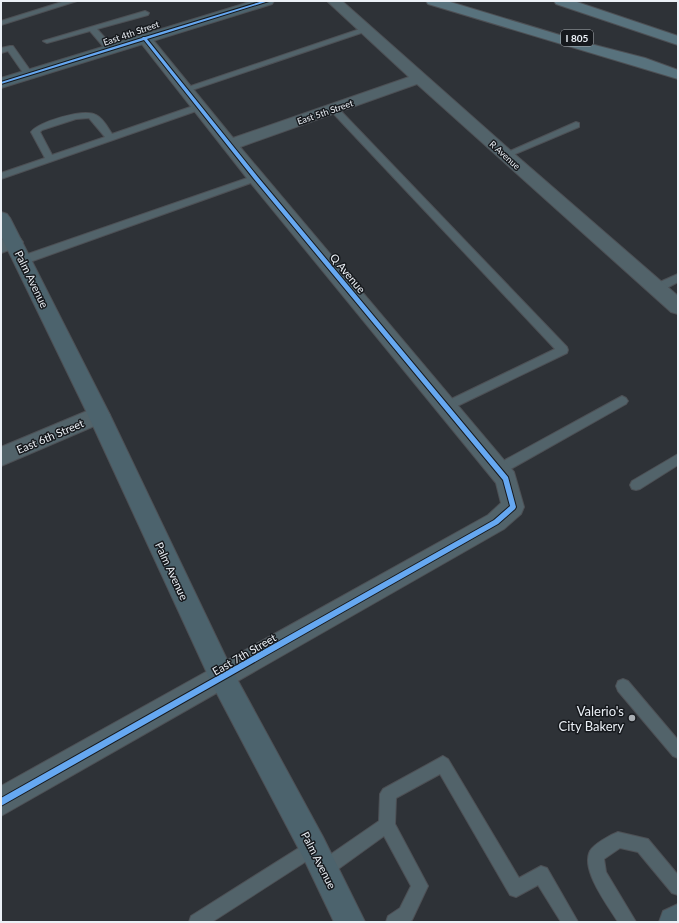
<svg xmlns="http://www.w3.org/2000/svg" width="679" height="923" font-family="Lato,sans-serif">
<style>
.lines{fill:none;stroke-linecap:round;stroke-linejoin:round}
.lane-casing{stroke:#4d5055;stroke-width:2}
.street-casing{stroke:#4d5055;stroke-width:2}
.secondary-casing{stroke:#4d5055;stroke-width:2}
.highway-casing{stroke:#4d5055;stroke-width:2}
.lane{fill:#52636a;fill-rule:evenodd}
.street{fill:#52636a;fill-rule:evenodd}
.secondary{fill:#4c636d;fill-rule:evenodd}
.highway{fill:#58727d;fill-rule:evenodd}
.cycleway-casing{stroke:#16191d;stroke-width:2}
.cycleway{fill:#66a8f1;fill-rule:evenodd}
.poi-dot{fill:#a9aeb3;stroke:#16191d;stroke-width:1.5}
.labels{text-anchor:middle;dominant-baseline:central;stroke-width:3;stroke-linejoin:round;paint-order:stroke}
.far-street-label{font-size:9px;fill:#ebf0f6;stroke:#16191d}
.shield{fill:#16191d;stroke:#abb0b5;stroke-width:1}
.shield-label{font-size:10px;font-weight:bold;fill:#ebf0f6}
.street-label{font-size:11px;fill:#ebf0f6;stroke:#16191d}
.near-poi-label{font-size:13px;fill:#ebf0f6;stroke:#16191d;text-anchor:end}
</style>
<rect width="100%" height="100%" fill="#2e3237"/>
<g class="lines">
<g class="lane-casing">
<g id="lane">
<path d="M 65,1 L 77,1 L 1,25 L 1,21 Z"/>
<path d="M 145,11 L 149,13 L 148,15 L 97,29 L 114,48 L 114,52 L 108,52 L 90,31 L 47,43 L 43,41 Z"/>
<path d="M 363,28 L 370,30 L 189,91 L 183,91 L 182,89 Z"/>
<path d="M 10,46 L 13,46 L 32,73 L 32,77 L 26,77 L 8,51 L 1,53 L 1,48 Z"/>
<path d="M 199,104 L 202,105 L 202,109 L 1,179 L 1,173 L 45,158 L 31,132 C 38,122 84,108 96,115 C 103,118 108,128 112,134 ZM 89,118 L 105,137 L 52,155 L 40,132 L 42,130 L 76,119 Z"/>
<path d="M 334,106 L 337,107 L 567,347 L 568,350 L 567,353 L 449,410 L 441,410 L 439,407 L 441,404 L 555,349 L 331,111 L 330,109 Z"/>
<path d="M 576,122 L 579,123 L 579,127 L 508,157 L 505,158 L 501,155 Z"/>
<path d="M 256,175 L 259,176 L 259,180 L 27,263 L 23,264 L 18,260 L 19,257 Z"/>
<path d="M 678,274 L 678,282 L 661,291 L 653,291 L 652,288 L 653,285 Z"/>
<path d="M 622,396 L 626,398 L 628,401 L 626,404 L 502,474 L 498,475 L 494,474 L 492,470 L 494,466 Z"/>
<path d="M 678,454 L 678,465 L 640,489 L 636,490 L 632,489 L 630,485 L 632,481 Z"/>
<path d="M 623,679 L 628,681 L 678,740 L 678,758 L 673,756 L 618,691 L 616,686 L 618,681 Z"/>
<path d="M 443,756 L 448,759 L 519,878 L 541,866 L 547,868 L 578,922 L 561,922 L 538,885 L 516,897 L 510,895 L 440,774 L 396,798 L 395,824 L 428,886 L 412,920 L 409,922 L 386,922 L 388,916 L 400,908 L 411,886 L 384,836 L 330,875 L 324,877 L 318,875 L 316,869 L 318,863 L 379,821 L 380,794 L 383,789 Z"/>
<path d="M 618,832 L 648,839 L 678,875 L 678,895 L 672,893 L 638,852 L 620,848 L 604,859 L 606,872 L 636,922 L 618,922 C 609,907 580,870 590,851 C 594,844 610,835 618,832 Z"/>
<path d="M 313,839 L 319,841 L 321,847 L 319,853 L 212,922 L 189,922 L 191,916 Z"/>
</g>
</g>
<g class="street-casing">
<g id="street">
<path d="M 327,1 L 342,1 L 511,151 L 678,296 L 678,314 L 671,312 L 417,84 L 240,147 L 514,472 L 524,507 L 521,514 L 504,529 L 1,816 L 1,786 L 488,515 L 501,503 L 496,483 L 250,182 L 137,38 L 139,35 L 149,35 L 233,138 L 409,77 Z"/>
<path d="M 14,236 L 20,238 L 23,242 L 20,246 L 1,253 L 1,240 Z"/>
<path d="M 99,406 L 106,409 L 110,415 L 106,421 L 1,466 L 1,447 Z"/>
</g>
</g>
<g class="secondary-casing">
<g id="secondary">
<path d="M 253,1 L 274,1 L 272,4 L 1,88 L 1,78 Z"/>
<path d="M 1,212 L 7,214 L 10,218 L 110,415 L 231,668 L 323,837 L 365,922 L 334,922 L 303,857 L 213,686 L 88,415 L 1,236 Z"/>
<path d="M 678,904 L 678,922 L 659,922 L 663,911 Z"/>
</g>
</g>
<g class="highway-casing">
<g id="highway">
<path d="M 426,1 L 447,1 L 583,42 L 645,58 L 678,70 L 678,79 L 428,4 Z"/>
<path d="M 554,1 L 574,1 L 678,36 L 678,45 L 556,4 Z"/>
</g>
</g>
<use href="#lane" class="lane"/>
<use href="#street" class="street"/>
<use href="#secondary" class="secondary"/>
<use href="#highway" class="highway"/>
<g class="cycleway-casing">
<path id="cycleway" d="M 263,1 L 269,1 L 147,39 L 258,177 L 508,477 L 516,507 L 515,509 L 498,524 L 1,806 L 1,798 L 494,520 L 510,506 L 503,480 L 254,179 L 144,40 L 1,84 L 1,82 L 142,38 L 143,37 L 145,37 Z"/>
</g>
<use href="#cycleway" class="cycleway"/>
</g>
<circle class="poi-dot" cx="632" cy="718" r="4"/>
<g class="labels">
<g class="far-street-label">
<text transform="translate(131 33) rotate(-19)">East 4th Street</text>
<text transform="translate(325 112) rotate(-19)">East 5th Street</text>
<text transform="translate(505 155) rotate(42)">R Avenue</text>
</g>
<rect class="shield" x="561" y="30" width="32" height="16" rx="3"/>
<g class="shield-label">
<text x="577" y="38">I 805</text>
</g>
<g class="street-label">
<text transform="translate(348 273) rotate(50)">Q Avenue</text>
<text transform="translate(32 279) rotate(64)">Palm Avenue</text>
<text transform="translate(50 436) rotate(-23)">East 6th Street</text>
<text transform="translate(172 571) rotate(65)">Palm Avenue</text>
<text transform="translate(244 654) rotate(-30)">East 7th Street</text>
<text transform="translate(319 860) rotate(63)">Palm Avenue</text>
</g>
<g class="near-poi-label">
<text x="624" y="711">Valerio's<tspan x="624" dy="15">City Bakery</tspan></text>
</g>
</g>
<rect width="679" height="923" fill="none" stroke="#ebf0f6" stroke-width="4"/>
</svg>
